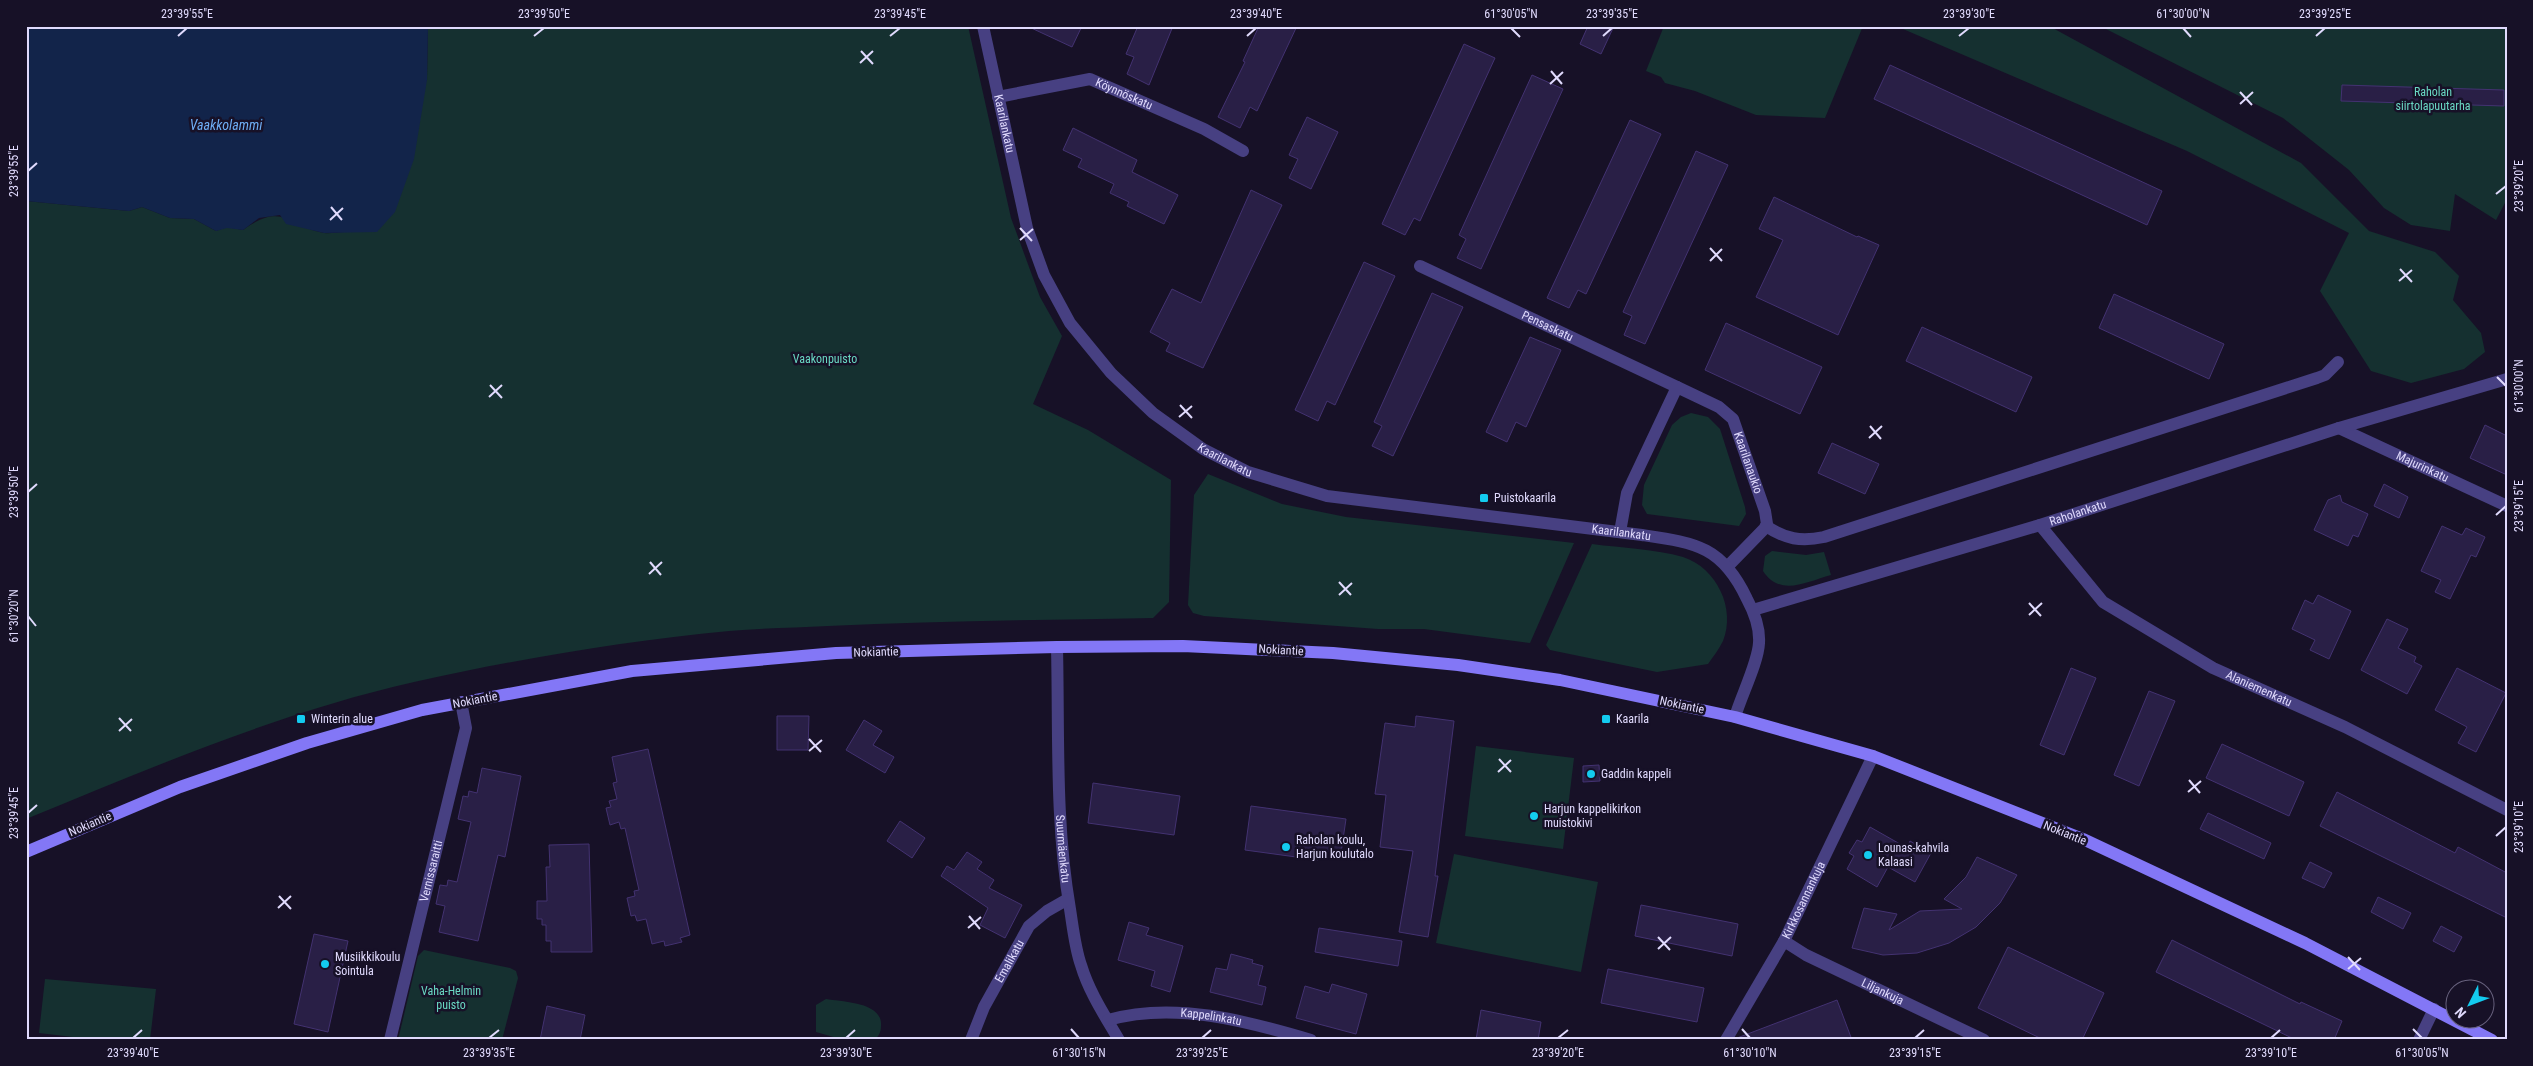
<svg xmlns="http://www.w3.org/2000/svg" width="2533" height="1066" font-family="'Roboto Condensed',sans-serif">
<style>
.green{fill:#153030}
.water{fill:#12244a}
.building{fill:#291f46;stroke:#433271}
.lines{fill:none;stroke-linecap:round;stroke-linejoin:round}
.minor{stroke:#474082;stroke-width:12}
.tertiary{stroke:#474082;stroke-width:12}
.secondary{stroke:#8377f6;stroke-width:12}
.ticks{fill:none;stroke:#e0dafd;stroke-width:2}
.poi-dot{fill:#13cbef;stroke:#171127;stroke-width:2}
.labels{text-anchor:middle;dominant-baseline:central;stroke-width:5;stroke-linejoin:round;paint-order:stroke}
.park-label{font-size:12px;fill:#6ad9c4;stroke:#171127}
.street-label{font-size:12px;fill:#e0dafd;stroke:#171127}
.poi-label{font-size:12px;fill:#e0dafd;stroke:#171127;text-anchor:start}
.water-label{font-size:14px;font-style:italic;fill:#6faef5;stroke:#171127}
.neatline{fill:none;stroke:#e0dafd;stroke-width:2}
.ticks-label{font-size:12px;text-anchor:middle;fill:#e0dafd}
</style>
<rect width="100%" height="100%" fill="#171127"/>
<g class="green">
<path d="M 428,26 L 968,26 L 1011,218 L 1040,297 L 1062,336 L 1033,404 L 1088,430 L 1171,480 L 1169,602 L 1153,618 C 1044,620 936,621 828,626 C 795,628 762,628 729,631 C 624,641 518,659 414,682 C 281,712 153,767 26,819 L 26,201 L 129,211 L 142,207 L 170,218 L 194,219 L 216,231 L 227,227 L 243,230 C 283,201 287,226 324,233 C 330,234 338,232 344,232 L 427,80 Z"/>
<path d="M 1664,26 L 1863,26 L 1825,118 L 1756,115 L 1695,91 L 1665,83 L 1661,77 L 1646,71 Z"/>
<path d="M 1896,26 L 2049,26 L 2301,163 L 2369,231 L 2435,252 L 2459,276 L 2453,300 L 2481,333 L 2485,352 L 2464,369 L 2411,383 L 2371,371 L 2320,291 L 2349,233 L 2187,151 Z"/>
<path d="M 2100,26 L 2507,26 L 2507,199 L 2496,220 L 2455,194 L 2450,231 L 2411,225 L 2384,208 L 2349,170 L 2283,118 Z"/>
<path d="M 1691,413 L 1708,417 L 1720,429 L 1745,507 L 1746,514 L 1739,526 L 1647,514 L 1642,505 L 1644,485 L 1672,425 L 1681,417 Z"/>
<path d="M 1208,474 L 1282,504 L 1346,517 L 1574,543 L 1530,643 L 1424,629 L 1378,629 L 1204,616 L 1193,613 L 1188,605 L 1194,495 Z"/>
<path d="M 1592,544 C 1622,548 1655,549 1683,557 C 1717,568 1736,609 1723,641 C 1719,649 1713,657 1708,664 L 1657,672 L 1550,650 L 1546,645 Z"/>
<path d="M 1772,551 L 1806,555 L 1824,552 L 1831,575 C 1806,582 1780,597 1763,571 L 1765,556 Z"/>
<path d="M 1476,746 L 1574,758 L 1563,849 L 1465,836 Z"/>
<path d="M 1454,854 L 1598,882 L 1581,972 L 1436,943 Z"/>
<path d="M 424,950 L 510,968 L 516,971 L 518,978 L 502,1040 L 398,1040 L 418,956 Z"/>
<path d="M 45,979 L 156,989 L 150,1040 L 98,1040 L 39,1033 Z"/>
<path d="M 826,999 C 843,1002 883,1002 881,1026 C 881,1032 879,1036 874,1040 L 844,1040 L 816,1032 L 816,1005 Z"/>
</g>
<path class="water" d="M 26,26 L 428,26 L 427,80 L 414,159 L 395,212 L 377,232 L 324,233 L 286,224 L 280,215 L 259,218 L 243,230 L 227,228 L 216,231 L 194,219 L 170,218 L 142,207 L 129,211 L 26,201 Z"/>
<g class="building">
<path d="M 1027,26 L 1082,26 L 1072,47 Z"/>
<path d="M 1138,26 L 1173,26 L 1149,85 L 1127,74 L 1134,57 L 1126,54 Z"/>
<path d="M 1259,26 L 1297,26 L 1257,111 L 1250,107 L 1240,128 L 1218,117 L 1245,62 L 1243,61 Z"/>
<path d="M 1588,26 L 1614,26 L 1601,54 L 1580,44 Z"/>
<path d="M 1464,44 L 1495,58 L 1420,221 L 1414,218 L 1405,235 L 1382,224 Z"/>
<path d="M 1890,65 L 2162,191 L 2147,225 L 1874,99 Z"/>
<path d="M 1532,75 L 1563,89 L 1481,269 L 1457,258 L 1466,239 L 1459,235 Z"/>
<path d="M 2342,85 L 2504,90 L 2504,106 L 2341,101 Z"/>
<path d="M 1307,117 L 1338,132 L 1311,189 L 1289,178 L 1298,159 L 1289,155 Z"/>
<path d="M 1630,120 L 1661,134 L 1586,294 L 1578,290 L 1569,308 L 1547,298 Z"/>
<path d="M 1073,128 L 1137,160 L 1132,172 L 1178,195 L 1164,224 L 1127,206 L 1129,202 L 1110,193 L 1114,184 L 1078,167 L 1082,159 L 1063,150 Z"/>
<path d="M 1696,151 L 1728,165 L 1645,344 L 1624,335 L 1632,316 L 1623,312 Z"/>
<path d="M 1251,190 L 1282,205 L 1203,368 L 1166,351 L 1170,343 L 1150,332 L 1172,289 L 1201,303 Z"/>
<path d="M 1774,197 L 1857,237 L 1858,236 L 1879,245 L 1838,335 L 1756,297 L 1783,240 L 1759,229 Z"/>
<path d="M 1364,262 L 1395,276 L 1335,405 L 1327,401 L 1318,421 L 1295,410 Z"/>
<path d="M 1432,293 L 1463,307 L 1393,456 L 1372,446 L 1382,426 L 1374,422 Z"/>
<path d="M 2114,294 L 2224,344 L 2209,379 L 2099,328 Z"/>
<path d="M 1726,323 L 1822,367 L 1800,414 L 1705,370 Z"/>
<path d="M 1922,327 L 2032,377 L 2016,412 L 1906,361 Z"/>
<path d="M 1530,337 L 1561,350 L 1526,427 L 1516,422 L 1507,442 L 1486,432 Z"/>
<path d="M 2485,425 L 2507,436 L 2507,475 L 2470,458 Z"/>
<path d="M 1832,443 L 1879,464 L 1865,494 L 1818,473 Z"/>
<path d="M 2384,484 L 2408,497 L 2399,518 L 2374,506 Z"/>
<path d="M 2340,495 L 2342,502 L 2368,514 L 2358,537 L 2353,535 L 2348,546 L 2314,530 L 2328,500 Z"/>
<path d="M 2442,526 L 2462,535 L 2466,528 L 2485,537 L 2476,557 L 2471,555 L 2450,599 L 2435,592 L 2441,580 L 2421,571 Z"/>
<path d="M 2318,595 L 2351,611 L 2329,659 L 2310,650 L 2315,640 L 2292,629 L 2305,600 L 2313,604 Z"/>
<path d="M 2387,619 L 2408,629 L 2398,648 L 2416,657 L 2414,662 L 2422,666 L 2407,694 L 2361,670 Z"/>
<path d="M 2071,668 L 2096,678 L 2064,755 L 2040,745 Z"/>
<path d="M 2457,668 L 2506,693 L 2476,752 L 2458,743 L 2467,727 L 2435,710 Z"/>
<path d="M 2149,691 L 2175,701 L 2139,786 L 2114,775 Z"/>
<path d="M 777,716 L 809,716 L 808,750 L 777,750 Z"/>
<path d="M 1416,716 L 1454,721 L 1435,876 L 1438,876 L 1428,937 L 1399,932 L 1413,851 L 1380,847 L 1386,795 L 1375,794 L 1385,723 L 1415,727 Z"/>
<path d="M 864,720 L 882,731 L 873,745 L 894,757 L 885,773 L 846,750 Z"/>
<path d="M 2222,744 L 2304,782 L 2289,816 L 2206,778 Z"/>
<path d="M 648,749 L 690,935 L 680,938 L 682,942 L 665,946 L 664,941 L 652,944 L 646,919 L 637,921 L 635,915 L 631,916 L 627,898 L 635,896 L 634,891 L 639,890 L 625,828 L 621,829 L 619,822 L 610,825 L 606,808 L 611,807 L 609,801 L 617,799 L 613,783 L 617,782 L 612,757 Z"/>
<path d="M 1599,765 L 1600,781 L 1583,782 L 1583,766 Z"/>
<path d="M 482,768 L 521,776 L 505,857 L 498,855 L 478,941 L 439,932 L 445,906 L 436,904 L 440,885 L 447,886 L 448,880 L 457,882 L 471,822 L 458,819 L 463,796 L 468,797 L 469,791 L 477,793 Z"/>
<path d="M 1093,783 L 1180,796 L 1174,835 L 1088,823 Z"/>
<path d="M 2337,792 L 2455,853 L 2458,847 L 2507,873 L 2507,918 L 2320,826 Z"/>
<path d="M 1251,806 L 1346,819 L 1341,853 L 1319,850 L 1318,860 L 1245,850 Z"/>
<path d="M 2208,813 L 2271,843 L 2264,859 L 2200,829 Z"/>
<path d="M 900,821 L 925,838 L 912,858 L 887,841 Z"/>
<path d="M 1870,827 L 1907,848 L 1910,841 L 1931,853 L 1915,882 L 1888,867 L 1877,887 L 1847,869 L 1854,856 L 1849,853 L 1857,840 L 1862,842 Z"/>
<path d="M 589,844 L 592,952 L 551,952 L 551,941 L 546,941 L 546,925 L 542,925 L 542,919 L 537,919 L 537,901 L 547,901 L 546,867 L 550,867 L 549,845 Z"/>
<path d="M 967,852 L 982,862 L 977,869 L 994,880 L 989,888 L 1022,905 L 1005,938 L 980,925 L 988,908 L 941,876 L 947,866 L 954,870 Z"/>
<path d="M 1977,857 L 2017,875 L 2000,903 L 1976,927 L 1949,943 L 1917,953 L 1883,955 L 1852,948 L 1864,908 L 1897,914 L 1889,930 L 1920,911 L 1962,909 L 1944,899 L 1966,877 Z"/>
<path d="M 2310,862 L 2332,873 L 2324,888 L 2302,878 Z"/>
<path d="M 2378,897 L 2411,913 L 2403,929 L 2371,912 Z"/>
<path d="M 1641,905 L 1738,924 L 1732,956 L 1635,936 Z"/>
<path d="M 1129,922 L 1149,928 L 1146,935 L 1183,946 L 1170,992 L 1151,986 L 1155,971 L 1118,960 Z"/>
<path d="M 2441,926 L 2462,937 L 2454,952 L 2433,941 Z"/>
<path d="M 1319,928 L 1402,941 L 1398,966 L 1315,952 Z"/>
<path d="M 314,934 L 348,941 L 328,1032 L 294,1024 Z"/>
<path d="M 2172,940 L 2300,1004 L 2301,1002 L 2342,1021 L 2334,1040 L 2296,1040 L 2156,972 Z"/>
<path d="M 2008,947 L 2104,993 L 2082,1040 L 2044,1040 L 1978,1008 Z"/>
<path d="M 1231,954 L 1253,960 L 1252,963 L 1263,966 L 1258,985 L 1266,987 L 1262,1005 L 1210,992 L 1216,968 L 1227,970 Z"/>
<path d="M 1608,969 L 1704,988 L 1697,1022 L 1601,1003 Z"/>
<path d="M 1332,984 L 1367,994 L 1356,1034 L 1296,1018 L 1305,986 L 1329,993 Z"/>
<path d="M 1837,1000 L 1852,1040 L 1737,1040 L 1737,1038 Z"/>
<path d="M 547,1006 L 585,1015 L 580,1040 L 540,1040 Z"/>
<path d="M 1481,1010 L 1541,1022 L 1538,1040 L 1476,1040 Z"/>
</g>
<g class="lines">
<g class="minor">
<path id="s1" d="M 998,97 L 1090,79 L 1204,129 L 1243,151"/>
<path id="s2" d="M 1420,266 L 1677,387"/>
<path id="s3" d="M 2339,428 L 2507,506"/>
<path id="s4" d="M 2040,525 L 2103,602 L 2213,668 L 2345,727 L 2507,810"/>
<path d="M 1766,526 C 1785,539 1801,542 1824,537 L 2317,378 L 2325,375 L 2338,362"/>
<path id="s5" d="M 1620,532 L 1627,493 L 1677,387 L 1719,407 L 1733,419 L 1765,511 L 1767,524 L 1764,529 L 1728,566"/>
<path id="s6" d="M 1753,610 L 2040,525 L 2339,428 L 2507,379"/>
<path id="s7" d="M 1057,647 C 1059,735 1055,822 1070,909 C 1073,928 1075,948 1081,965 C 1089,992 1105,1016 1119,1040"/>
<path id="s8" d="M 1784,941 L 1806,955 L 1984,1040"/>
<path id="s9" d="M 1108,1020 C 1174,1001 1247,1021 1311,1040"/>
<path id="s10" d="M 390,1040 L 466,728 L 461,702"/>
<path id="s11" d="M 971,1040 L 984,1007 L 1029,926 L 1047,911 L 1068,899"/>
<path id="s12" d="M 1726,1040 L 1784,941 L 1873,756"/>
<path d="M 2419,1040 L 2434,1009"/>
</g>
<path class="tertiary" id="s13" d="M 983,26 L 1027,228 L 1044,275 L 1070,323 L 1111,373 L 1153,413 L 1203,449 L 1248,472 L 1327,496 L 1642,535 C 1696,543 1722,546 1747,599 C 1754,612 1760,628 1759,643 C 1758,663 1741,696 1735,717"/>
<path class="secondary" d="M 26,852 L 180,787 L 307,743 L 422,710 L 632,671 L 836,653 L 1057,647 L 1183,646 L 1333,653 L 1458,665 L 1560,680 L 1735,717 L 1873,756 L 2083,839 L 2305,943 L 2492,1040"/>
</g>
<path class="ticks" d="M 1511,28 L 1520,37M 2183,28 L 2191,37M 178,36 L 187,28M 534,36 L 544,28M 890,36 L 900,28M 1247,36 L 1256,28M 1603,36 L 1612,28M 1959,36 L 1969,28M 2316,36 L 2325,28M 861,51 L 873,64M 860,63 L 873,51M 1551,71 L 1562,84M 1550,84 L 1563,72M 2240,92 L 2252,105M 2240,104 L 2253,92M 28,171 L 37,163M 2496,194 L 2506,186M 331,207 L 342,220M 330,220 L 343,208M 1020,228 L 1032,241M 1020,240 L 1033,229M 1710,248 L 1722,261M 1710,261 L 1722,249M 2400,269 L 2412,282M 2399,281 L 2412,270M 2497,377 L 2506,386M 490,385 L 502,398M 489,397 L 502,385M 1180,405 L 1192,418M 1179,417 L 1192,406M 1870,426 L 1881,439M 1869,438 L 1882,426M 28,492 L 37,484M 2496,515 L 2506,506M 650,562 L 661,575M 649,574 L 662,562M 1339,582 L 1351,595M 1339,595 L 1352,583M 2029,603 L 2041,616M 2029,615 L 2042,603M 28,616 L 36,626M 119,718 L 131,731M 119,731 L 132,719M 809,739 L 821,752M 809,751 L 822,740M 1499,759 L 1511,772M 1498,772 L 1511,760M 2189,780 L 2200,793M 2188,792 L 2201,781M 28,813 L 37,805M 2496,836 L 2506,827M 279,896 L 291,909M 278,908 L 291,896M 969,916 L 980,929M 968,928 L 981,917M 1658,937 L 1670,950M 1658,949 L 1671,937M 2348,957 L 2360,970M 2348,969 L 2361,958M 1071,1029 L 1079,1038M 1742,1029 L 1750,1038M 2413,1029 L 2422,1038M 133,1038 L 142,1030M 489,1038 L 499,1030M 846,1038 L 855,1030M 1202,1038 L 1211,1030M 1558,1038 L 1568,1030M 1915,1038 L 1924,1030M 2271,1038 L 2280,1030"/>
<g class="poi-dot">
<rect x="1479" y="493" width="10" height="10" rx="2.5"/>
<rect x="296" y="714" width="10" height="10" rx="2.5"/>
<rect x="1601" y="714" width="10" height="10" rx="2.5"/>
<circle cx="1591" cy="774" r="5"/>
<circle cx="1534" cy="816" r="5"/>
<circle cx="1286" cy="847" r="5"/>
<circle cx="1868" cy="855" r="5"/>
<circle cx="325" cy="964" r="5"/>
</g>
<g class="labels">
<g class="park-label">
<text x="2433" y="92">Raholan<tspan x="2433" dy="14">siirtolapuutarha</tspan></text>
<text x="825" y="359">Vaakonpuisto</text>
<text x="451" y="991">Vaha-Helmin<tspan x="451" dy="14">puisto</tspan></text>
</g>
<g class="street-label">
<text stroke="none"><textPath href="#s1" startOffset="131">Köynnöskatu</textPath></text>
<text stroke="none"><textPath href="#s13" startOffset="100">Kaarilankatu</textPath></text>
<text stroke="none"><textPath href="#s2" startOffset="141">Pensaskatu</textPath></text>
<text stroke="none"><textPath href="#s13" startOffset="520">Kaarilankatu</textPath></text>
<text stroke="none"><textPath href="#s5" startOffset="268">Kaarilanaukio</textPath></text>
<text stroke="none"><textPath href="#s3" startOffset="92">Majurinkatu</textPath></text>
<text stroke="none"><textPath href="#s6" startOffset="339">Raholankatu</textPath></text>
<text stroke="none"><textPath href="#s13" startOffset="925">Kaarilankatu</textPath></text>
<text transform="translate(1281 650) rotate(3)">Nokiantie</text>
<text transform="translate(876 652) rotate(-2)">Nokiantie</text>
<text stroke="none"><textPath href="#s4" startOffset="278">Alaniemenkatu</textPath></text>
<text transform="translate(475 700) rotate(-11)">Nokiantie</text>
<text transform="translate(1682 705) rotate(12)">Nokiantie</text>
<text transform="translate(90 824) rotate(-23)">Nokiantie</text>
<text transform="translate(2065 833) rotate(22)">Nokiantie</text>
<text stroke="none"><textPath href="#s7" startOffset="202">Suurmäenkatu</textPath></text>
<text stroke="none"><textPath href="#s10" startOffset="174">Vernissaraitti</textPath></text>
<text stroke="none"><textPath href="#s12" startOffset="160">Kirkkosannankuja</textPath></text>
<text stroke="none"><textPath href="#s11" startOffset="88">Emalikatu</textPath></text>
<text stroke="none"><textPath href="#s8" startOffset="111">Liljankuja</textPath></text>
<text stroke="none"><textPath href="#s9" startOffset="104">Kappelinkatu</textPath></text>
</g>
<g class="poi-label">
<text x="1494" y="498">Puistokaarila</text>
<text x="311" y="719">Winterin alue</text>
<text x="1616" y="719">Kaarila</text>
<text x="1601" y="774">Gaddin kappeli</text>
<text x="1544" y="809">Harjun kappelikirkon<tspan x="1544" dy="14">muistokivi</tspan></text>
<text x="1296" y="840">Raholan koulu,<tspan x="1296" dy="14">Harjun koulutalo</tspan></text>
<text x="1878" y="848">Lounas-kahvila<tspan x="1878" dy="14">Kalaasi</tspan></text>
<text x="335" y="957">Musiikkikoulu<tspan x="335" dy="14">Sointula</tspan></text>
</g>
<g class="water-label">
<text x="226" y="125">Vaakkolammi</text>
</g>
</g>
<rect width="2533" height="1066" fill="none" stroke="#171127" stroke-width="55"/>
<g transform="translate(2470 1004) rotate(228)"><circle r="24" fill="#171127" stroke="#67617d"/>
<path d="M0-4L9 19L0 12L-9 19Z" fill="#13cbef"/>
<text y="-8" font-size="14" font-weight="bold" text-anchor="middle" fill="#e0dafd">N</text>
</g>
<rect x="28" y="28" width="2478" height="1010" class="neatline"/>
<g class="ticks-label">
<text x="187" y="18">23°39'55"E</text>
<text x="544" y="18">23°39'50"E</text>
<text x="900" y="18">23°39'45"E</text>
<text x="1256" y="18">23°39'40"E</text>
<text x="1511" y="18">61°30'05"N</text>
<text x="1612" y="18">23°39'35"E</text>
<text x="1969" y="18">23°39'30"E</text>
<text x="2183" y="18">61°30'00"N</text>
<text x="2325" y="18">23°39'25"E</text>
<text transform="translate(14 171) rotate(-90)" y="4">23°39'55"E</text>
<text transform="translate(2519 186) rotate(-90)" y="4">23°39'20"E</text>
<text transform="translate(2519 386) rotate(-90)" y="4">61°30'00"N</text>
<text transform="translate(14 492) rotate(-90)" y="4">23°39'50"E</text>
<text transform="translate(2519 506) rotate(-90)" y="4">23°39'15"E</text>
<text transform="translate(14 616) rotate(-90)" y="4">61°30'20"N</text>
<text transform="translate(14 813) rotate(-90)" y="4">23°39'45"E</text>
<text transform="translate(2519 827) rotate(-90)" y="4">23°39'10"E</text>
<text x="133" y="1057">23°39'40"E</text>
<text x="489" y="1057">23°39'35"E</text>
<text x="846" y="1057">23°39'30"E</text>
<text x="1079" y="1057">61°30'15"N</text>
<text x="1202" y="1057">23°39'25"E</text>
<text x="1558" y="1057">23°39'20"E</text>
<text x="1750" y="1057">61°30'10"N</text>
<text x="1915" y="1057">23°39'15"E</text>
<text x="2271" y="1057">23°39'10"E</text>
<text x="2422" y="1057">61°30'05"N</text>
</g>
</svg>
